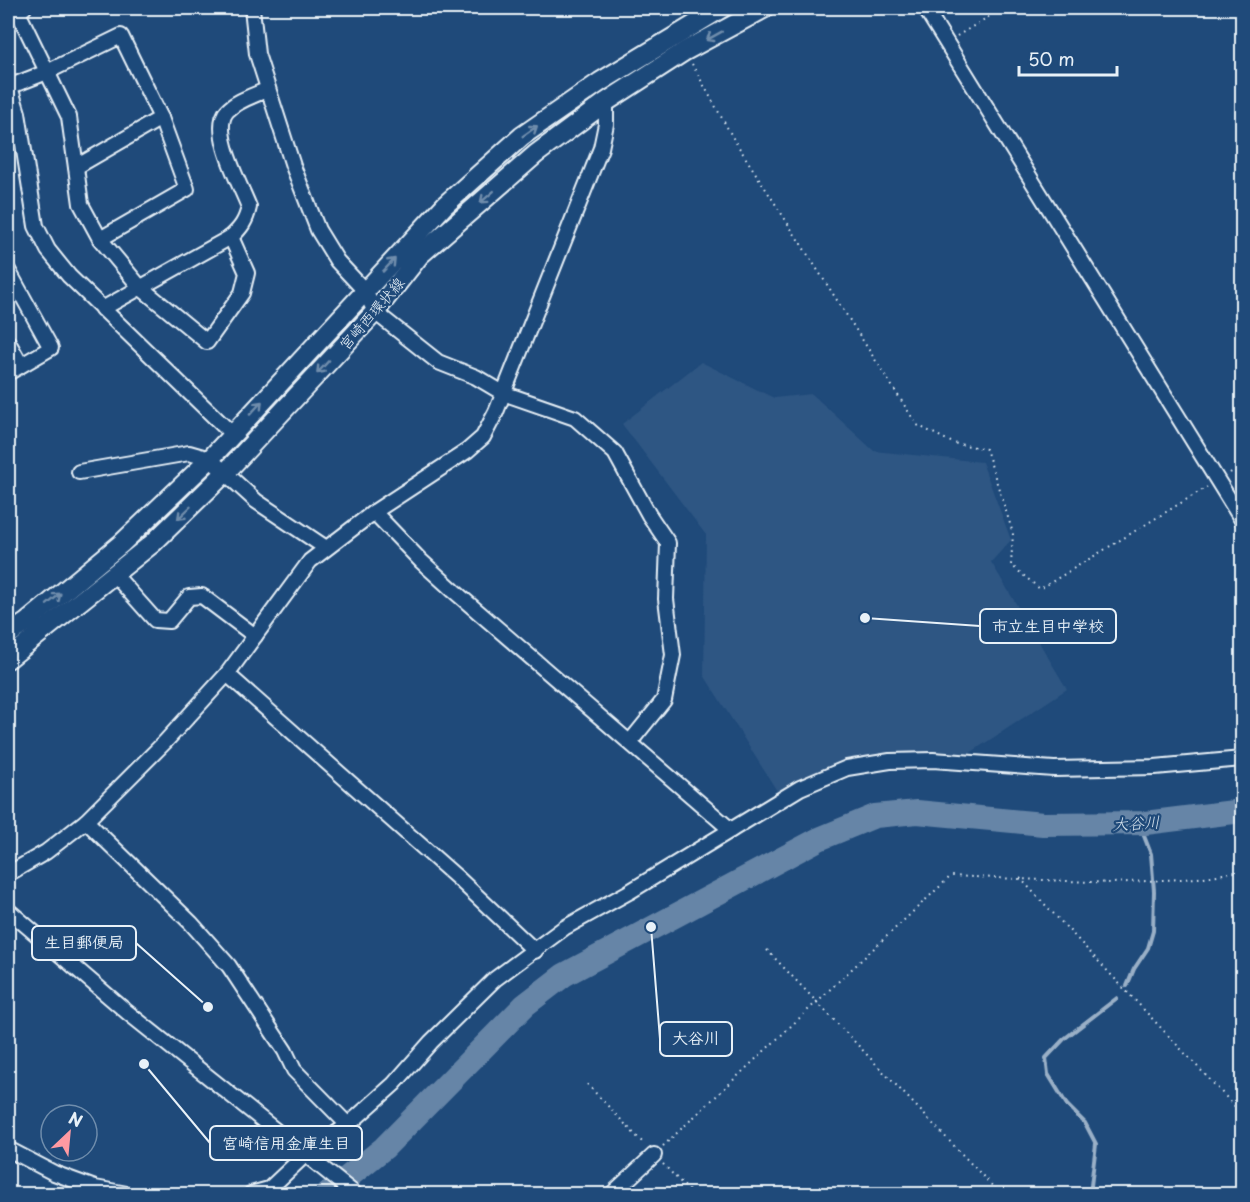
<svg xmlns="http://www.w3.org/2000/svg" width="1250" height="1202" font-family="'Playpen Sans','Klee One',sans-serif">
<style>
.built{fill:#2e5683}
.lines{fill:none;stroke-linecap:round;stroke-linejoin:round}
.stream{stroke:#9ab0c7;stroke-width:4}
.river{stroke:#6685a7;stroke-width:24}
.minor-casing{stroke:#e8f1f8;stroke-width:18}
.major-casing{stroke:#e8f1f8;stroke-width:22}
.path{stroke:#e8f1f8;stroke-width:2;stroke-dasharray:1.5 4.5;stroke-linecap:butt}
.minor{stroke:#1f4a7a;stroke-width:14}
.major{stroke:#1f4a7a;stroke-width:18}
.oneway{stroke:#6f8dac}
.labels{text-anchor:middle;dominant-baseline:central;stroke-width:4.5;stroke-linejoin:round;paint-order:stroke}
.street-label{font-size:15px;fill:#e8f1f8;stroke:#1f4a7a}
.water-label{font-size:16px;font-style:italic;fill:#d4e1ec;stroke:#1f4a7a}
.leader{fill:none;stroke:#e8f1f8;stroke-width:2}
.callout-dot{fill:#e8f1f8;stroke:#1f4a7a;stroke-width:2}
.callout{fill:#1f4a7a;stroke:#e8f1f8;stroke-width:2}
.callout-label{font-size:16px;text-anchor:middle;font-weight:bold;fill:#e8f1f8}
</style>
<rect width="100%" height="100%" fill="#1f4a7a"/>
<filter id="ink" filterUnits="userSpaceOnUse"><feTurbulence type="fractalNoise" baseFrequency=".0167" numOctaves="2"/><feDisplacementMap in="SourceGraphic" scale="12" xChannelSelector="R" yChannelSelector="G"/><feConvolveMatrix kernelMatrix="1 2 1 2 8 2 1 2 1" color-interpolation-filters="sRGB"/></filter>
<g filter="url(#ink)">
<path class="built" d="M 701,362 L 774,398 L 812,394 L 874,451 L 982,462 L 1011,540 L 991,562 L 1067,689 L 967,755 L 859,756 L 777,791 L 704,675 L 706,535 L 622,424 Z"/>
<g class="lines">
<g class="stream">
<path d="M 1127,986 L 1134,969 L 1148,948 L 1153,931 L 1154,891 L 1151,854 L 1139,823"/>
<path d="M 1090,1194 L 1096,1144 L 1085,1123 L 1067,1105 L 1048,1074 L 1046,1058 L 1064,1039 L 1117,998"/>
</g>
<path class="river" d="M 327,1194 L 384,1148 L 525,1005 L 564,975 L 819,839 L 875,816 L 917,812 L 1043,824 L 1145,823 L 1242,811"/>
<g class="minor-casing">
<g id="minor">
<path d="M 24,8 L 18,12 L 69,117 L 81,204 L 100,239 L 140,287 L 207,342 L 242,293 L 247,273 L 231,237"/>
<path d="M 252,8 L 257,54 L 293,166 L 318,230 L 337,261 L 365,291 L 375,312 L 438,362 L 476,377 L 503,393 L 575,418 L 615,453 L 649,515 L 668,543 L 666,599 L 673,655 L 664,700 L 630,742"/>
<path d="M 925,8 L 1242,520"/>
<path d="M 8,80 L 18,113 L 36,226 L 48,250 L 69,276 L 232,434"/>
<path d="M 11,86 L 47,72 L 121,36 L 161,118 L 187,189 L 100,239"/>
<path d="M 76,167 L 161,118"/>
<path d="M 8,270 L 51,348 L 8,373"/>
<path d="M 102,309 L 231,237 C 241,228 246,221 249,207 C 241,186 210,130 227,111 C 237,100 256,95 268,89"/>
<path d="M 8,342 L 21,365"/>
<path d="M 79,472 L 189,453 L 210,459 L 256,501 L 326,548"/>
<path d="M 374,512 L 421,561 L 454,591 L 731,830"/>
<path d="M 114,574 L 155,620 L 169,621 L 189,597 L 202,596 L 255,636"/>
<path d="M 227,674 L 461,881 L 535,951"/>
<path d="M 86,821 L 191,923 L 229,966 L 285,1051 L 294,1070 L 348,1125"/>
<path d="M 8,874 L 46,852 L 86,821 L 165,742 L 227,674 L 310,561 L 374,512 L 467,451 L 483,437 L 496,412 L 601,148 L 606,124 L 606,102"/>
<path d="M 8,910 L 127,1012 L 355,1194"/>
<path d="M 8,1149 L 54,1173 L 95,1188 L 127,1194"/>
<path d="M 251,1194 L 269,1189 L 305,1155 L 348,1125 L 394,1084 L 431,1042 L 495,979 L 564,928 L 629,892 L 800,788 L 847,768 L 890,761 L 933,760 L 1054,769 L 1155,767 L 1242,759"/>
<path d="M 612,1194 L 654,1155"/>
</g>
</g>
<g class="major-casing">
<g id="major">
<path d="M 8,635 L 27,622 L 122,543 L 210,459 L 445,205 L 522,136 L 600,82 L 722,8"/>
<path d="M 8,659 L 153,543 L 226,472 L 375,312 L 420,255 L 536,154 L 606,102 L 685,51 L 765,8"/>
</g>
</g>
<g class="path">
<path d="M 957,36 L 1003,8"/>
<path d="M 692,64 L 733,138 L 917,425 L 953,443 L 986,449 L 1013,533 L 1011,565 L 1040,589 L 1207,487"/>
<path d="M 1230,473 L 1242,465"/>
<path d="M 1020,878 L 1242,1114"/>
<path d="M 767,950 L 1000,1194"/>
<path d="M 587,1084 L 644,1144"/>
<path d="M 663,1146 L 951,876 L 1112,883 L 1198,878 L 1242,871"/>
<path d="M 663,1164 L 692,1194"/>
<path d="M 989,1194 L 995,1189"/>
</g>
<use href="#minor" class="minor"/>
<use href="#major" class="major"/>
</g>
<defs><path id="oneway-shaft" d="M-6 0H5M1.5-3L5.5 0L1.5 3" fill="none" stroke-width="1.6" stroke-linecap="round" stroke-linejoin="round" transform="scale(1.5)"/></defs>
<g class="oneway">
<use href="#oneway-shaft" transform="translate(714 36) rotate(151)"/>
<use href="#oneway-shaft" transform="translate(530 131) rotate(-35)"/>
<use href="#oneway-shaft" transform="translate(487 197) rotate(139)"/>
<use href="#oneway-shaft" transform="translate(389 265) rotate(-47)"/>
<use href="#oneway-shaft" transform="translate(323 367) rotate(133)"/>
<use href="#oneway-shaft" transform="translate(256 408) rotate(-47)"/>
<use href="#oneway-shaft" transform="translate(184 513) rotate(136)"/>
<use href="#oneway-shaft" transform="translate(54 599) rotate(-39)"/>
</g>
</g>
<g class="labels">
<g class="street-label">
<text transform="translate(371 313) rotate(-49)">宮崎西環状線</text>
</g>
<g class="water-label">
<text transform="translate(1136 822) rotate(-3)">大谷川</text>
</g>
</g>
<path class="leader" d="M865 618L980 626M208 1007L136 943M651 927L660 1039M144 1064L210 1143"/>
<g class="callout-dot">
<circle cx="865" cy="618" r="6"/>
<circle cx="208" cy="1007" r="6"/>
<circle cx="651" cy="927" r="6"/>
<circle cx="144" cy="1064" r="6"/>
</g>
<g class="callout">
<rect x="980" y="609" width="136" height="34" rx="6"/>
<rect x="32" y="926" width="104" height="34" rx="6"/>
<rect x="660" y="1022" width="72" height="34" rx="6"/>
<rect x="210" y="1126" width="152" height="34" rx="6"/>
</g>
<g class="callout-label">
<text x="1048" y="632">市立生目中学校</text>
<text x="84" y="948">生目郵便局</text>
<text x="696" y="1044">大谷川</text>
<text x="286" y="1149">宮崎信用金庫生目</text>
</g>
<rect width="1250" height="1202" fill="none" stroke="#1f4a7a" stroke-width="30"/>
<rect x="15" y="15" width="1220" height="1172" fill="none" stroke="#e8f1f8" stroke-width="2" filter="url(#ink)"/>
<g transform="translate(69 1133) rotate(26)"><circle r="28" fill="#1f4a7a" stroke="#6f8dac" stroke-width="1.5"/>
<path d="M0-4.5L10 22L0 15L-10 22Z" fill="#ff9aa2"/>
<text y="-9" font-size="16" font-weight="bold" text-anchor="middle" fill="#e8f1f8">N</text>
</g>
<path d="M1019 66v9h98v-9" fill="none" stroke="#e8f1f8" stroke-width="3"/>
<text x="1028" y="66" font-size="18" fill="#e8f1f8" stroke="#1f4a7a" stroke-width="4.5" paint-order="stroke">50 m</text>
</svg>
